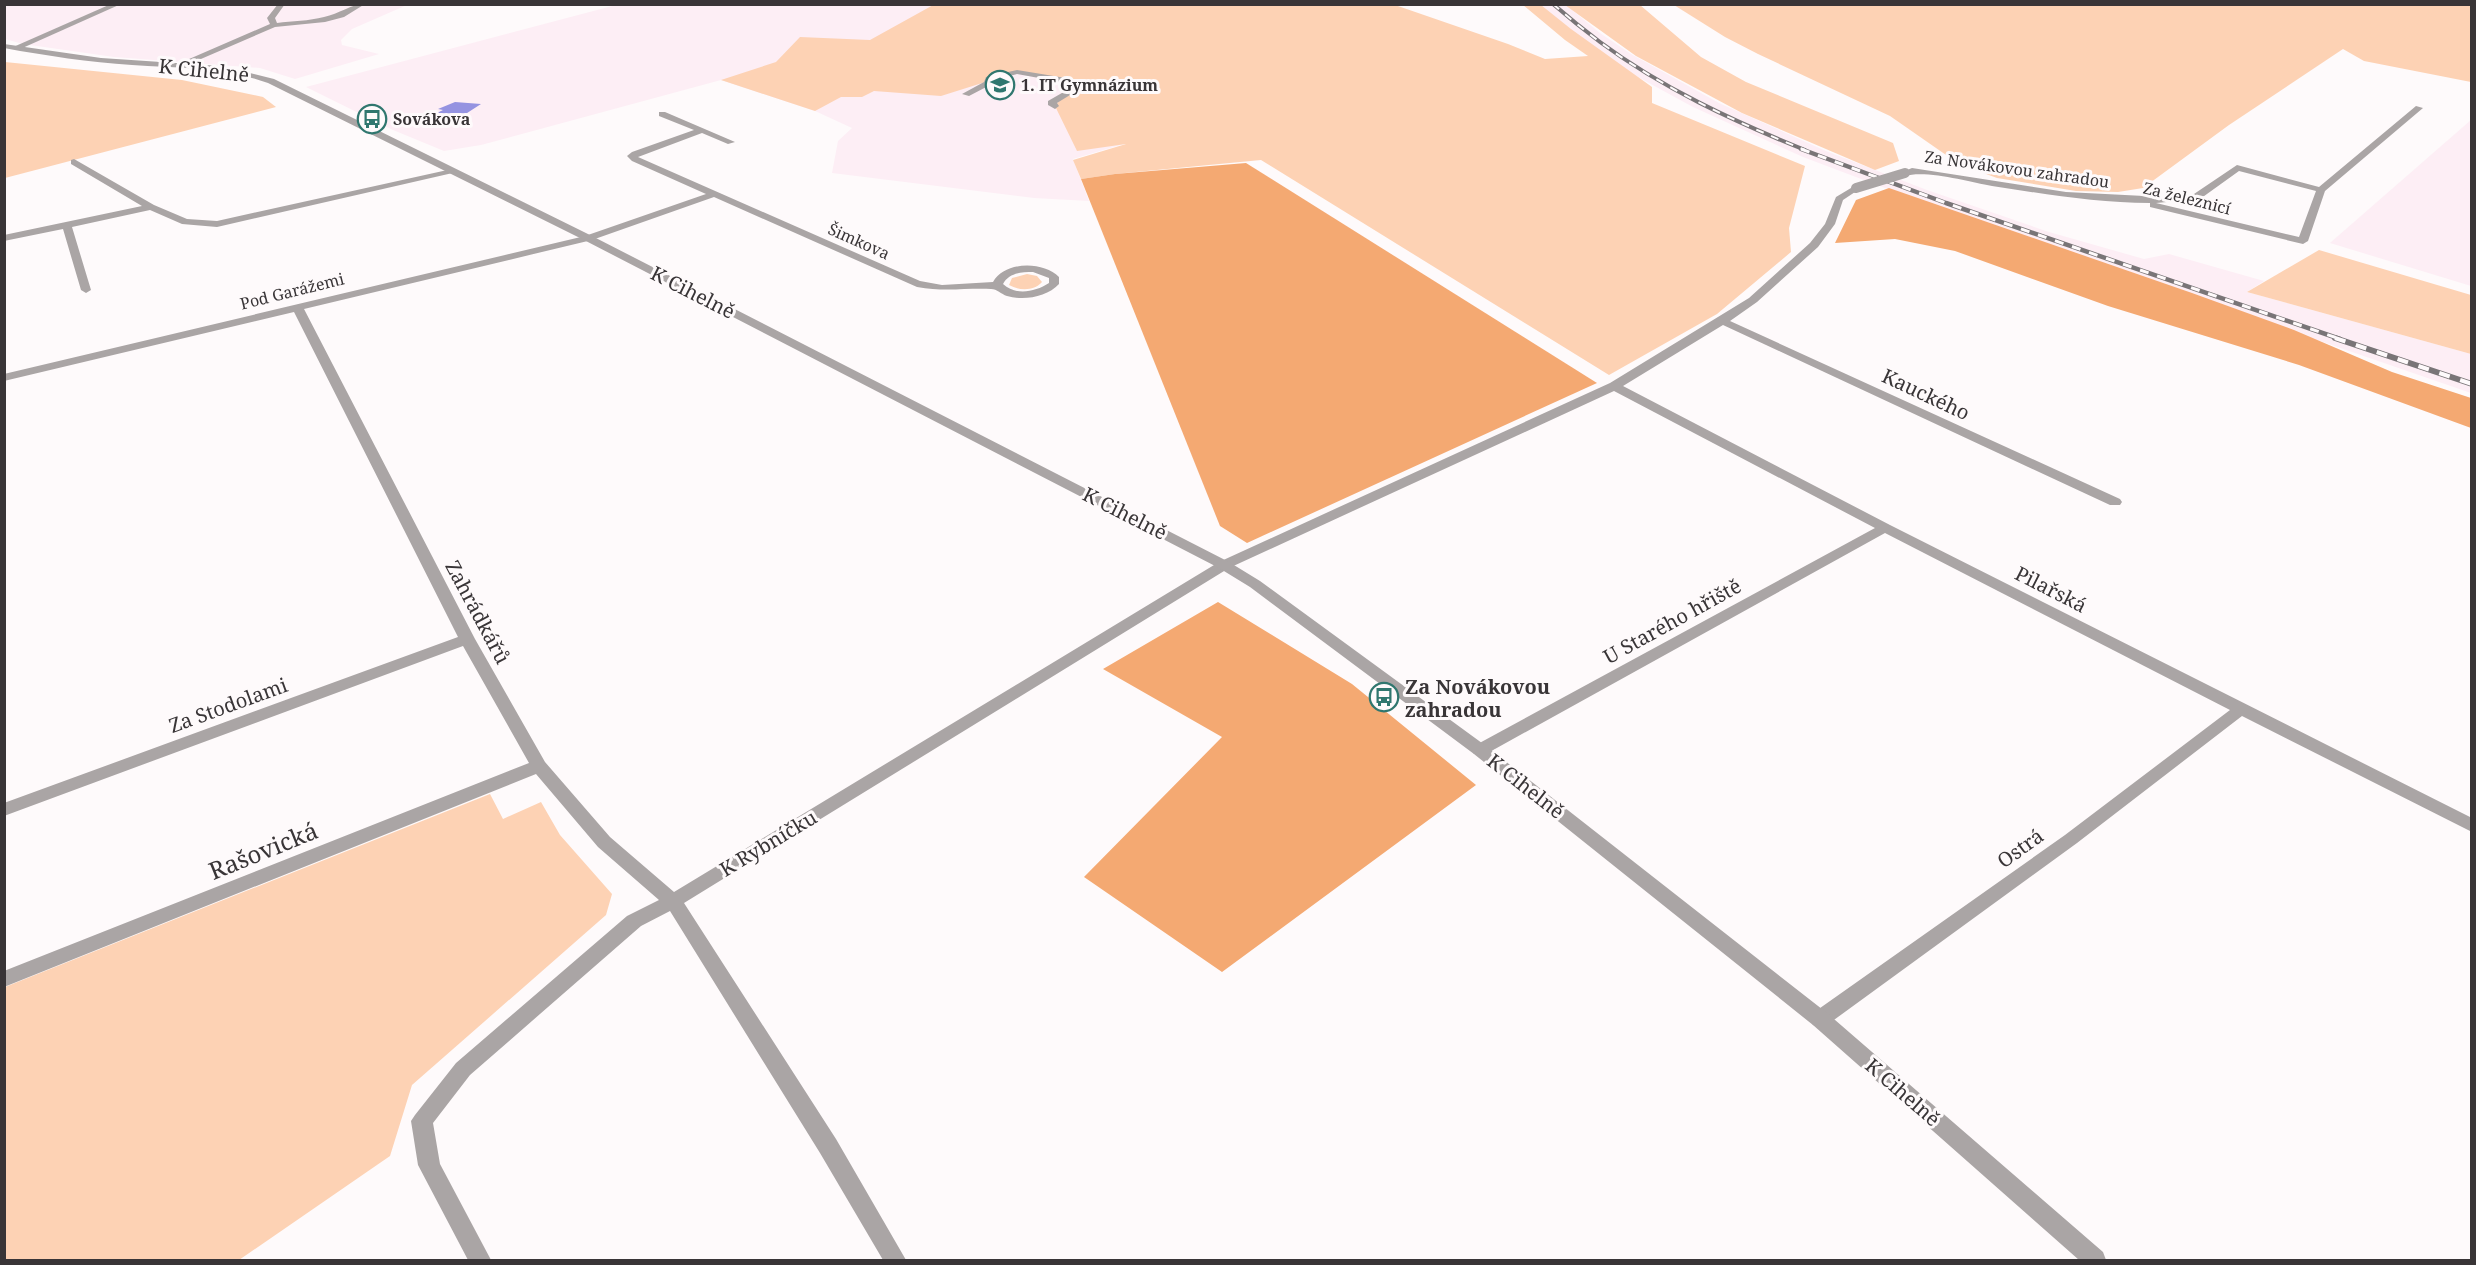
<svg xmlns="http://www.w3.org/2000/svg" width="2476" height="1265" font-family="'Noto Serif',serif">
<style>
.built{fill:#fdeef5}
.green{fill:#fdd2b4}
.forest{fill:#f4a972}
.water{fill:#9593e1}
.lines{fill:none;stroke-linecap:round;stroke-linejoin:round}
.service{fill:#aaa5a5;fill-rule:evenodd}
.pedestrian{fill:#aaa5a5;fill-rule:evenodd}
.minor{fill:#aaa5a5;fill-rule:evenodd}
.tertiary{fill:#aaa5a5;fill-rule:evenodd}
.rail-far2-casing{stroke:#797577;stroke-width:4}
.rail-far1-casing{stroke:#797577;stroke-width:4.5}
.rail-casing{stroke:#797577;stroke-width:6}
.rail-far2{stroke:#fefafb;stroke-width:2;stroke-dasharray:8;stroke-linecap:butt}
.rail-far1{stroke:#fefafb;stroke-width:3;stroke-dasharray:9;stroke-linecap:butt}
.rail{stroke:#fefafb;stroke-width:4;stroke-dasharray:11;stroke-linecap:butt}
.minor-bridge{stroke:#aaa5a5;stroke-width:10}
.labels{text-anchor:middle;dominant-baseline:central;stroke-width:6;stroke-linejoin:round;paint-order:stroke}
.far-poi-label{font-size:16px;font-weight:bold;fill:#393537;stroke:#fefafb;text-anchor:start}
.far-street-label{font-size:16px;fill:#393537;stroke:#fefafb}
.street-label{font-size:20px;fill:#393537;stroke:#fefafb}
.poi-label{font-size:20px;font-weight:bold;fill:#393537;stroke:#fefafb;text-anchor:start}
.near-street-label{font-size:24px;fill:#393537;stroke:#fefafb}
</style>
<rect width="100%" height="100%" fill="#fefafb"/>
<g class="built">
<path d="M 1029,4 L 1284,97 L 1073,159 L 1089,201 L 1034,198 L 832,173 L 838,141 L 852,128 L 815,111 L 721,80 L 481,145 L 444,151 L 393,130 L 306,87 L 616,5 Z"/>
<path d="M 4,5 L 407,5 L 352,29 L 341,40 L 342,45 L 379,54 L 295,79 L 260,68 L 114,57 L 23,44 L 5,39 Z"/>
<path d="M 1540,5 L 1566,5 L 1600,33 L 1631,54 L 1719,103 L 1826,151 L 1927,190 L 2049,232 L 2144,259 L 2169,254 L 2264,281 L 2247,292 L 2471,354 L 2471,393 L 1967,219 L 1803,157 L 1693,107 L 1636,76 L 1574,34 Z"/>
<path d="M 2471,120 L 2471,286 L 2330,243 Z"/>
</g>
<g class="green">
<path d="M 935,4 L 1395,5 L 1508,44 L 1545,59 L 1588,56 L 1565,40 L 1523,5 L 1541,5 L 1571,29 L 1652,87 L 1652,103 L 1805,166 L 1789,228 L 1791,252 L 1717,314 L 1609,375 L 1261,160 L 1115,174 L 1081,179 L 1073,160 L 1126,144 L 1077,151 L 1055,106 L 1074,83 L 1017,72 L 941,96 L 874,91 L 862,97 L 841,97 L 815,111 L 721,80 L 776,62 L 800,37 L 870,40 Z"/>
<path d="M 1565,5 L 1640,5 L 1701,57 L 1746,82 L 1893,143 L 1899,161 L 1875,170 L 1742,113 L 1636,56 Z"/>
<path d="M 1674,5 L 2471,5 L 2471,82 L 2364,61 L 2343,49 L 2229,125 L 2143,188 L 2118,192 L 2076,191 L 1997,178 L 1959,164 L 1890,116 L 1758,54 L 1725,37 Z"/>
<path d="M 5,62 L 182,80 L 263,97 L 276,107 L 5,178 Z"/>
<path d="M 2319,250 L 2471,295 L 2471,354 L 2247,292 Z"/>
<path d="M 1027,274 L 1037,276 L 1042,282 C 1034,291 1020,291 1009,285 L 1012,278 Z"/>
<path d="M 490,794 L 503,819 L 541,802 L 560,835 L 612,894 L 606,915 L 412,1085 L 390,1156 L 239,1260 L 5,1260 L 5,987 Z"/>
</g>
<g class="forest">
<path d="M 1246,163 L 1597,383 L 1247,543 L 1220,526 L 1081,179 L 1115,174 Z"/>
<path d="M 1889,188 L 2192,293 L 2294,330 L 2392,372 L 2471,398 L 2471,428 L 2299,365 L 2108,306 L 1955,251 L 1895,239 L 1835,243 L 1856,200 Z"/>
<path d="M 1218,602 L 1352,684 L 1476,785 L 1222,972 L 1084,877 L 1222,737 L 1103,669 Z"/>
</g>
<path class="water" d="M 455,102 L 481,104 L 464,115 L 437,113 L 443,110 L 438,109 Z"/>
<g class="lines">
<g class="service">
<path d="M 111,4 L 121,4 L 18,50 L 11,48 Z"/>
<path d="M 278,4 L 285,4 L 275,18 L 277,23 C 292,21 309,21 324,17 C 339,14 351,4 365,4 L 344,17 L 325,22 L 275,27 L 180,68 L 173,66 L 270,24 L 267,18 Z"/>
</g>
<path class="pedestrian" d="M 1017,70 L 1078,80 L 1083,87 L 1057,103 L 1059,106 L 1055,109 L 1048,105 L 1048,101 L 1074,86 L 1072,84 L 1017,74 L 992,81 L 990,85 L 969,96 L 962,94 L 984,82 L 986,77 Z"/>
<g class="minor">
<path d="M 2416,106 L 2423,108 L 2325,191 L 2308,241 L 2303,244 L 2150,207 L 2150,203 C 2097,203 2045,194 1992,186 C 1969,182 1927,170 1905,176 L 1900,173 L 1912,168 L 2066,192 L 2164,197 L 2194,194 L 2237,165 L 2319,187 ZM 2239,171 L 2316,191 L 2299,237 L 2156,203 L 2200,199 Z"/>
<path d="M 659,112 L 665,112 L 735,142 L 728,144 L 702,133 L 638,157 L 920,281 L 942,285 L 993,282 C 1005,261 1043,261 1059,277 L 1059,284 C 1047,297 1024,301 1007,296 C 1001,294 997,289 991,289 C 964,288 944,292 917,287 L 714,197 L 592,240 L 304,309 L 475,639 L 545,762 L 610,837 L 674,892 L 1219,562 L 1610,383 L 1749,298 L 1810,243 L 1825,224 L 1836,197 L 1856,185 L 1861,188 L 1843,200 L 1835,224 L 1818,247 L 1757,302 L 1730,321 L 2120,499 L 2122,502 L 2120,505 L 2110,505 L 1723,325 L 1623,386 L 1890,525 L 2472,818 L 2472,832 L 2242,716 L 2077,843 L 1827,1025 L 1820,1027 L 1813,1025 L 1810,1019 L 1813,1013 L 2065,835 L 2230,710 L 1885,533 L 1486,754 L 1474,754 L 1472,750 L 1474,746 L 1875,528 L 1614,391 L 1229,568 L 684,903 L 836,1139 L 906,1260 L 883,1260 L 820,1153 L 670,911 L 641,926 L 470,1075 L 433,1123 L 440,1164 L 491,1260 L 468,1260 L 418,1165 L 411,1121 L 415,1115 L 456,1063 L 627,916 L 659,900 L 598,847 L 536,774 L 4,987 L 4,971 L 529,763 L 463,646 L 4,816 L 4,803 L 458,637 L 294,312 L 4,381 L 4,374 L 585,236 L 706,194 L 632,161 L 627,156 L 632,152 L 694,130 L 659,116 ZM 1033,272 L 1049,278 L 1049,283 C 1035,292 1016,296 1003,284 C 1009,273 1021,272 1033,272 Z"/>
<path d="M 74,159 L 154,205 L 187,219 L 217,221 L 452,169 L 457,172 L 217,227 L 182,224 L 150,210 L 72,227 L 91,290 L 86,293 L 81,290 L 63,229 L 4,241 L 4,235 L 142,206 L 71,164 L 71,160 Z"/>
</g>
<path class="tertiary" d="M 4,44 L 101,58 L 221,66 L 274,79 L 592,236 L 1229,562 L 1260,581 L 1486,746 L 1827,1013 L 2103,1252 L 2106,1260 L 2079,1260 L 1813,1025 L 1474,754 L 1250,587 L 1219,568 L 584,240 L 268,83 C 224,67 178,68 132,65 C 89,62 47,56 4,48 Z"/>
<g class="rail-far2-casing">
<path id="rail-far2" d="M 1553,4 C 1568,17 1584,30 1600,42 C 1662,88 1733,121 1805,150"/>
</g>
<g class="rail-far1-casing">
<path id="rail-far1" d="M 1801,149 L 1946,203 L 2340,339"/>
</g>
<g class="rail-casing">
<path id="rail" d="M 2335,338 L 2472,384"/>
</g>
<use href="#rail-far2" class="rail-far2"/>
<use href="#rail-far1" class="rail-far1"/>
<use href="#rail" class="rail"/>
<path class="minor-bridge" d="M 1856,188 L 1905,173"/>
</g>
<defs>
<g id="school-ring" transform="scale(1.5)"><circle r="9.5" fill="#fefafb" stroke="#30776f" stroke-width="1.5"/><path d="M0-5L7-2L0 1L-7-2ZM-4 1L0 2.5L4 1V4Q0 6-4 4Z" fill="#30776f"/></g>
<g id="bus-ring" transform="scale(1.5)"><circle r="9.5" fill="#fefafb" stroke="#30776f" stroke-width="1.5"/><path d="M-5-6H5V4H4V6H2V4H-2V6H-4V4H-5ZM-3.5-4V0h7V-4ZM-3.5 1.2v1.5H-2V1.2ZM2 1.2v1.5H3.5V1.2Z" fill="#30776f"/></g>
</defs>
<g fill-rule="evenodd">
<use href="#school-ring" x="1000" y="85"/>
<use href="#bus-ring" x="372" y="119"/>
<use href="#bus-ring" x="1384" y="697"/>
</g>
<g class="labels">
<g class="far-poi-label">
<text x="1021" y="85">1. IT Gymnázium</text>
<text x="393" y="119">Sovákova</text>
</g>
<g class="far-street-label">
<text transform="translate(2017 169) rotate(8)">Za Novákovou zahradou</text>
<text transform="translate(2187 198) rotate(14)">Za železnicí</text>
<text transform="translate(859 241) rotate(24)">Šimkova</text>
<text transform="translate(292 291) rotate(-14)">Pod Garážemi</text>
</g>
<g class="street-label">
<text transform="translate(204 70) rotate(6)">K Cihelně</text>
<text transform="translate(693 292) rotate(27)">K Cihelně</text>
<text transform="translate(1926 394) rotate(25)">Kauckého</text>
<text transform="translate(1125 513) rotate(27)">K Cihelně</text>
<text transform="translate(2051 589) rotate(27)">Pilařská</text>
<text transform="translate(478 612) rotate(62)">Zahrádkářů</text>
<text transform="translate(1672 621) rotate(-29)">U Starého hřiště</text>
<text transform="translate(228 705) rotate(-20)">Za Stodolami</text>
<text transform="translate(1526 786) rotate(38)">K Cihelně</text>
<text transform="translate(768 843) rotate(-31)">K Rybníčku</text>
<text transform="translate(2020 848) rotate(-36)">Ostrá</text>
<text transform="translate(1903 1092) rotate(41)">K Cihelně</text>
</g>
<g class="poi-label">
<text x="1405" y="686">Za Novákovou<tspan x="1405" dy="23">zahradou</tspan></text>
</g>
<g class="near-street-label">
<text transform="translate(263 850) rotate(-22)">Rašovická</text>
</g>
</g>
<rect width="2476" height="1265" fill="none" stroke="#393537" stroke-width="12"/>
</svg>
